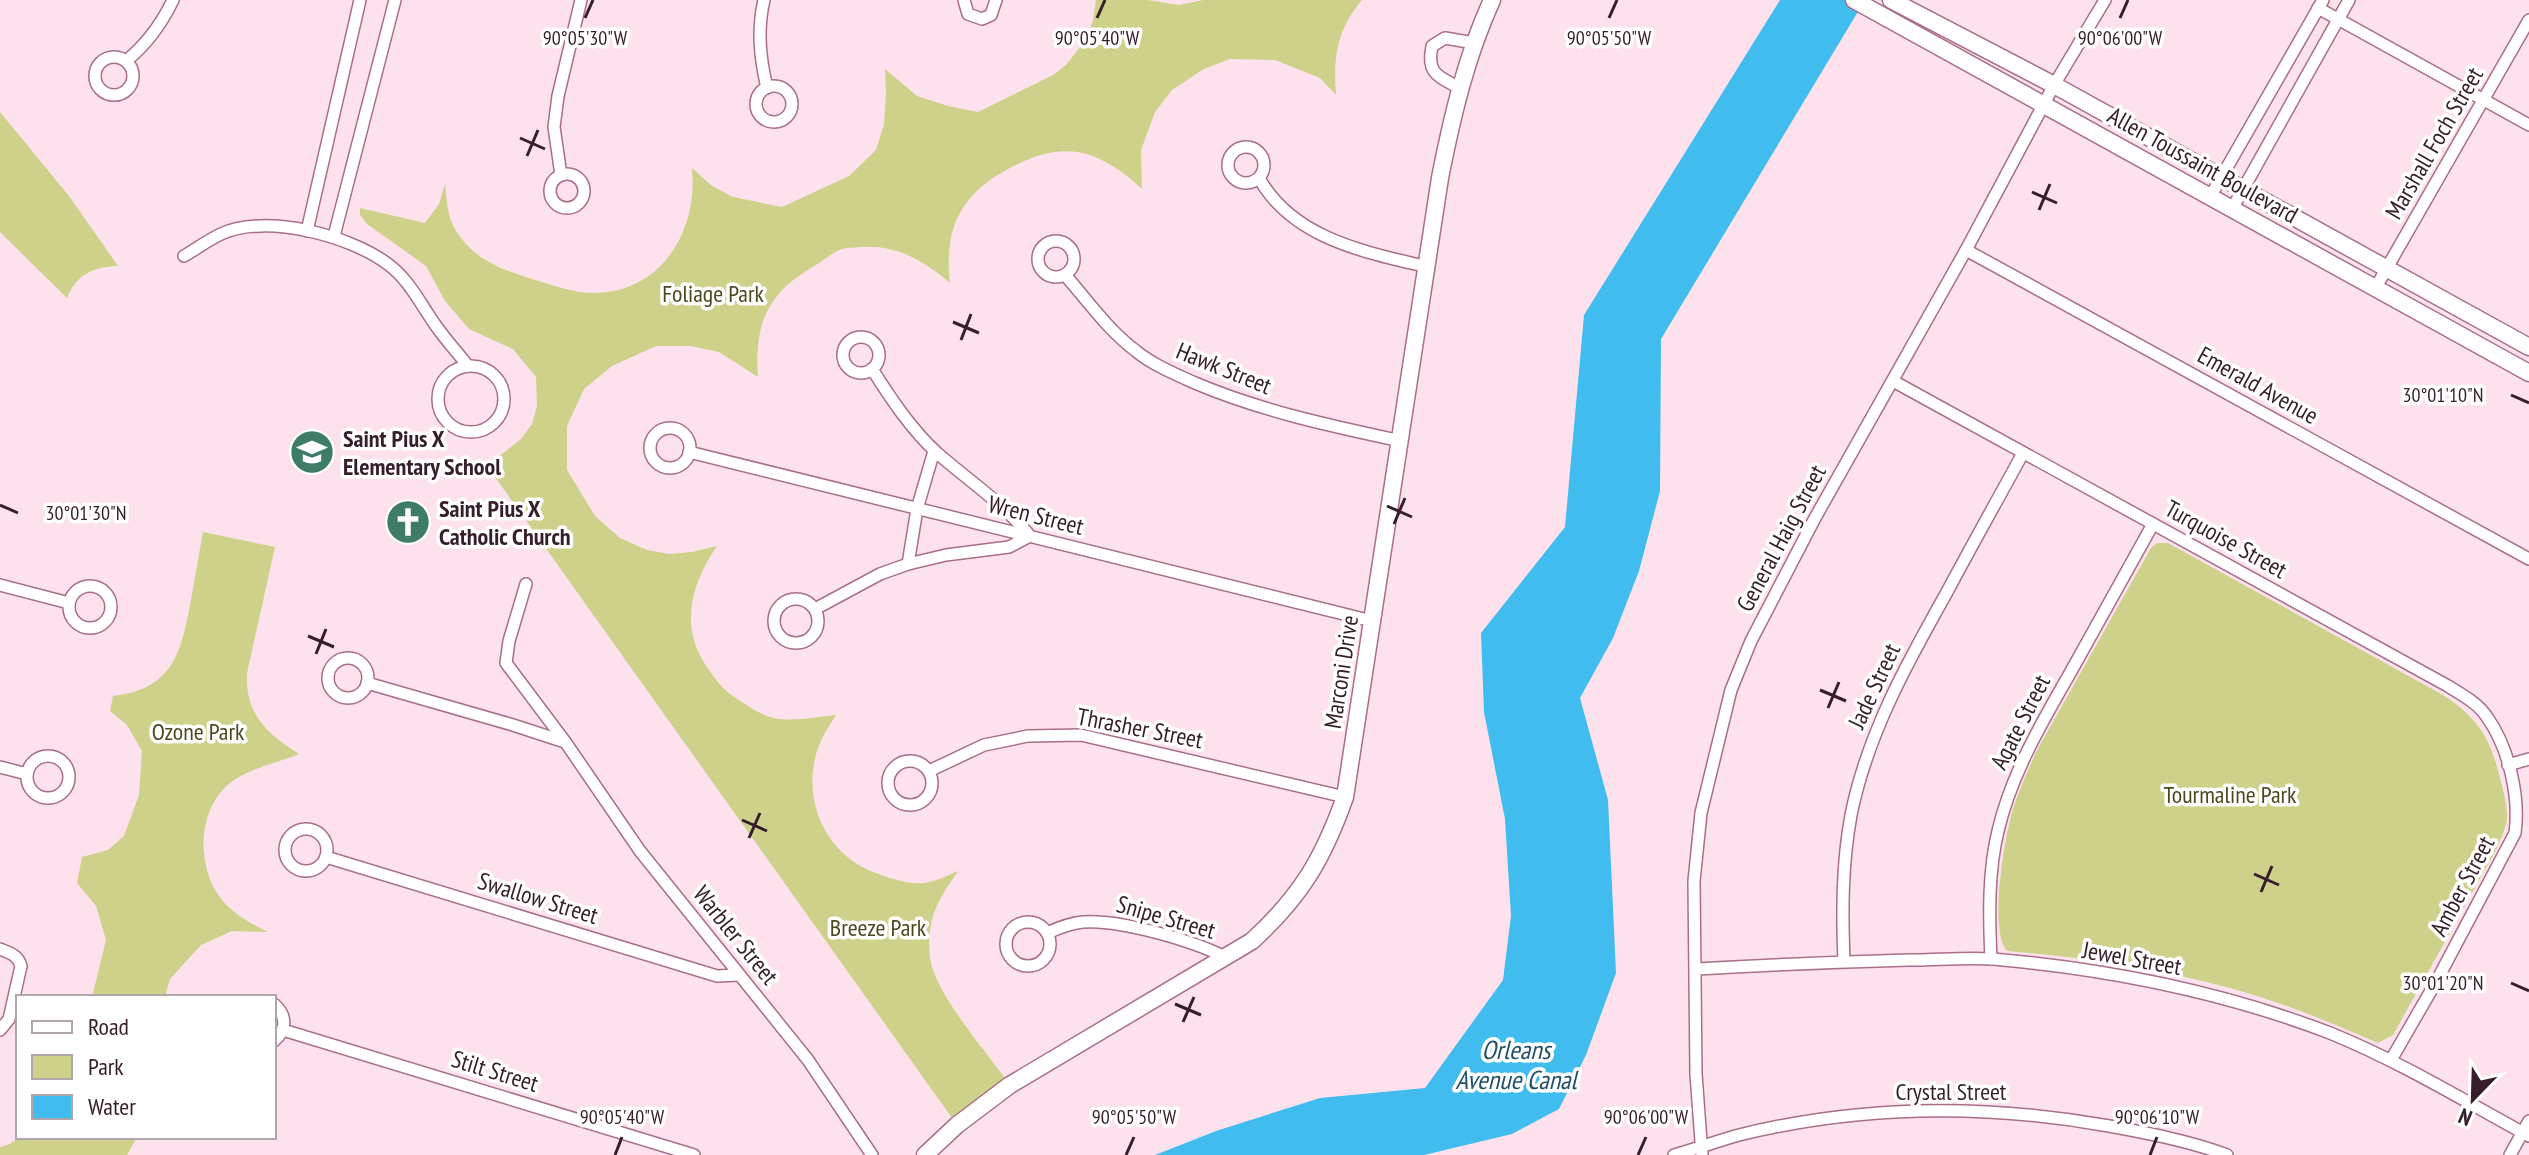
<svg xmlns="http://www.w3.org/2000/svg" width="2529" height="1155" font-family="'PT Sans Narrow',sans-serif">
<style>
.green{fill:#ced189}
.water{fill:#41bcee}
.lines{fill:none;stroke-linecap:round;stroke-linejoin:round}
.street-casing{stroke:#aa6e8a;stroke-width:14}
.secondary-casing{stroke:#aa6e8a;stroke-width:19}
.street{stroke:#fff;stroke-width:11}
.secondary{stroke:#fff;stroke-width:16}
.ticks{fill:none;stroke:#361e2a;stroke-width:3}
.labels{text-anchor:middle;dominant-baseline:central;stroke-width:7;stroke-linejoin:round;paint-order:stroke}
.street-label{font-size:24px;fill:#361e2a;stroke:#fff}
.park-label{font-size:24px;fill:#49491e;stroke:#fff}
.poi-label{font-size:24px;font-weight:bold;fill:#361e2a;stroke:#fff;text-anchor:start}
.water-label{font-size:26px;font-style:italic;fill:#225268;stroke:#fff}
.ticks-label{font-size:20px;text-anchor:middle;fill:#361e2a;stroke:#fff;stroke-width:7;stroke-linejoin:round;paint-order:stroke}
</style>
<rect width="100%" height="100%" fill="#fde2ee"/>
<g class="green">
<path d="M 1096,0 L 1148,0 L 1179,5 L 1203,0 L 1362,0 C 1337,29 1333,58 1336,95 L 1320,78 L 1275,60 L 1230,59 L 1204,69 L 1172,90 L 1155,112 L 1141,150 L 1142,189 C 1125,173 1102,156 1078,152 C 1056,149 1038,154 1018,164 C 965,189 943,223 950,283 C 923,260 897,245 861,247 C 855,248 848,247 842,249 C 833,252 824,260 816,265 C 768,292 754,323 758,377 L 719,352 L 691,346 L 656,346 L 612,366 L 584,389 L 567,426 L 567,470 L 595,516 L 620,538 L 647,550 L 669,554 L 692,552 L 717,546 C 691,584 679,627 707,667 C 715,679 723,690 736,698 C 748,706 760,715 774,718 C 795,722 815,717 836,715 C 827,729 818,743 815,759 C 804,807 829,856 876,873 C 889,878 909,885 924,883 C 935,882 948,875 958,871 C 948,886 936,902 932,920 C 928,935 928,956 933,970 C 945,1005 988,1054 1010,1085 L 957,1125 L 485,463 L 502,454 L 521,439 L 532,424 L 537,406 L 536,377 L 513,349 L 469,329 L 445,301 L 426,266 L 367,224 L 360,215 L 360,208 L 425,223 L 439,204 L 445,184 C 447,201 447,216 456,231 C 475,260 500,269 532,279 C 553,285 575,294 597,293 C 664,290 698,229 692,168 L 712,186 L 733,197 L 782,207 L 849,176 L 876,150 L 884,124 L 886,93 L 885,69 L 917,96 L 948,106 L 978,112 L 1053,75 L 1066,65 L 1084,42 L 1093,21 Z"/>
<path d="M 0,112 L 69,196 L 118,266 C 93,267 77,274 67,298 L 0,232 Z"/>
<path d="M 203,532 L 275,547 L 247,673 C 245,714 266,733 299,754 C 277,763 249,768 230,783 C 198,808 196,864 219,896 C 231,913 250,923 268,932 L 232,931 L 201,945 L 170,979 L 165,997 L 92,997 L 106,940 L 96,906 L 77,883 L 82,857 L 108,850 L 124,836 L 139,795 L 142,751 L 127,725 L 110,711 L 113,696 C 174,689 181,652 191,600 C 195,577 199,554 203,532 Z"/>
<path d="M 2157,543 L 2168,543 L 2443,695 C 2480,719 2491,740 2501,782 C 2504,794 2508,808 2507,820 C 2505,830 2500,841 2496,850 L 2393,1035 L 2378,1043 C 2330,1022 2281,1002 2230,988 C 2156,968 2082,957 2007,951 C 1989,931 2004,843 2011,816 C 2017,794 2027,773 2036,752 L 2151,548 Z"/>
<path d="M 19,1137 L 137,1137 L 127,1155 L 0,1155 L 0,1147 L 10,1144 Z"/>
</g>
<path class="water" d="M 1780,0 L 1865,0 L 1661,339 L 1660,491 L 1639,571 L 1613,638 L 1580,698 L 1608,800 L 1616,973 L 1586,1055 L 1559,1109 L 1512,1134 L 1424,1155 L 1155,1155 L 1216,1131 L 1320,1098 L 1425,1088 L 1503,980 L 1511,916 L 1505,819 L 1484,712 L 1481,633 L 1565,527 L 1584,315 Z"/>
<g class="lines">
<g class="street-casing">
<g id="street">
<path d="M 764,0 C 757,30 760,58 767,88"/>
<path d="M 964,0 L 968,14 L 982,19 L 991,15 L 996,0"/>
<path d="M 2318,8 L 2529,125"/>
<circle cx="114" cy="76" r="19"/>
<path d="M 126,61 C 147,44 161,25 173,0"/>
<circle cx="774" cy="104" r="18"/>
<path d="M 1461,89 C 1439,76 1426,75 1432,46 L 1445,38 L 1474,43"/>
<circle cx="1246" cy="165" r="18"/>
<circle cx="567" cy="191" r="17"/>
<path d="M 561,175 L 554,127 L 558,96 L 581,0"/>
<path d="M 1259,178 C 1293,239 1365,252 1428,267"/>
<path d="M 2210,197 L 2323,0"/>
<path d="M 2232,209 L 2349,0"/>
<path d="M 307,231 L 360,0"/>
<path d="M 334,236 L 395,0"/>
<circle cx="1056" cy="259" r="18"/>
<path d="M 1966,250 L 2529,559"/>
<path d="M 184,256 C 196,249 208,240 221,234 C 266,213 352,236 389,265 C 409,280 420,303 434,323 C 444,338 457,352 468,366"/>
<path d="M 1065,275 C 1088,301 1108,330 1136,351 C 1153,365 1175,374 1195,383 C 1261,411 1331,426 1401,441"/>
<path d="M 2376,287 L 2529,20"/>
<circle cx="861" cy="355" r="18"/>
<circle cx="471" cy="399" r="33"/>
<path d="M 1893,381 L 2448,686 C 2462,695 2478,703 2487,717 C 2509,748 2520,797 2515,833 L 2436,982 L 2391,1060"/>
<circle cx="670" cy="448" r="20"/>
<path d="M 689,452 L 1372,621"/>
<path d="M 908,564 L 917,509 L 934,451"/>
<path d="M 526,584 L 509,641 L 506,663 L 566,743 L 640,851 L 808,1060 L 872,1155"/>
<path d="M 0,585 L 69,603"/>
<circle cx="90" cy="607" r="21"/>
<circle cx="796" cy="621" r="22"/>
<path d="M 815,609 L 880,574 L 908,564 L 946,555 L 1009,547 L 1030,536 C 1004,504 968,480 937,453 C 911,429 891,399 872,369"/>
<circle cx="348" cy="678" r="20"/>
<path d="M 367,683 L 513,725 L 565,742"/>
<circle cx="48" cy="777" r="21"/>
<circle cx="910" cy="783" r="22"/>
<path d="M 2508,765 L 2529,759"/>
<path d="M 0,767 L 27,774"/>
<path d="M 929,771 L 984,745 L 1028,736 L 1081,735 L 1345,797"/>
<circle cx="306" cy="850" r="21"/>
<path d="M 326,857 L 717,976 L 739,975"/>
<circle cx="1028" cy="944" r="22"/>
<path d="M 1047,933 C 1059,928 1070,923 1083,922 C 1120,919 1194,941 1227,958"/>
<path d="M 0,949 C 10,953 18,955 21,966 L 9,1019 L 0,1030"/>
<path d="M 1991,959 C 1989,916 1988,872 1998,831 C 2011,775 2041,724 2069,675 C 2097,625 2125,575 2153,524"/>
<path d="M 1844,961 C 1842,912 1842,864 1851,815 C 1867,735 1907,663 1947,592 C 1972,545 1998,499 2023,453"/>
<path d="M 1697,969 C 1767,965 1838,962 1909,960 C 1937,960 1966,957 1993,959 C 2108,969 2223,992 2330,1033 C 2399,1061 2463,1100 2529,1136"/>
<path d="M 274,1004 C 287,1015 287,1030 274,1041"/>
<path d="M 283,1030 L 694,1155"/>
<path d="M 1674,1155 C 1696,1149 1717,1141 1739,1135 C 1860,1105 1986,1104 2109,1126 C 2148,1133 2189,1141 2227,1155"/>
<path d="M 1702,1155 L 1696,1074 L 1694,881 L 1701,813 L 1731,690 L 1751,641 L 1815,518 L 1966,250 L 2054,85 L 2105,0"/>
<path d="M 2510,1155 L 2529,1121"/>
</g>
</g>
<g class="secondary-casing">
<g id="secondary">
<path d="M 1854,0 L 2529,373"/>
<path d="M 1891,0 L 2054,85 L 2529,347"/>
<path d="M 925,1155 L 957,1125 L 1010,1085 L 1252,941 C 1301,896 1323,859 1345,797 L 1440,178 C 1452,117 1466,57 1492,0"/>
</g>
</g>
<use href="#street" class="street"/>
<use href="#secondary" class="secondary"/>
</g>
<path class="ticks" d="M 585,18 L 593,0M 1097,18 L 1105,0M 1609,18 L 1617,0M 2120,18 L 2128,0M 520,138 L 545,149M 527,156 L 538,130M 2032,192 L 2057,203M 2039,210 L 2050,184M 953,322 L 979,333M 961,340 L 971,314M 2511,395 L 2529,403M 0,505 L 18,513M 1387,506 L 1412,517M 1394,524 L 1405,498M 308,636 L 334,647M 316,654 L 326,629M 1820,690 L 1846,701M 1828,708 L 1839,682M 742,820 L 767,831M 749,838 L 760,813M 2254,874 L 2279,885M 2261,892 L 2272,866M 2511,983 L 2529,991M 1175,1004 L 1201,1015M 1183,1022 L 1194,997M 615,1155 L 622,1137M 1126,1155 L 1134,1137M 1638,1155 L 1646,1137M 2150,1155 L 2157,1137"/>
<defs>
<g id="school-disc" transform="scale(2.3)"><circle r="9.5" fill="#3f7c68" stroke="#fff"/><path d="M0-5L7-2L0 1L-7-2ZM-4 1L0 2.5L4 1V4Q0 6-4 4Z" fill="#fff"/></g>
<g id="church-disc" transform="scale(2.3)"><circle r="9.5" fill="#3f7c68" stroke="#fff"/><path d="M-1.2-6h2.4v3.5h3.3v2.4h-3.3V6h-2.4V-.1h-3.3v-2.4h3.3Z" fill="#fff"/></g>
</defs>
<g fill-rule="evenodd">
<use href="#school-disc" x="312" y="452"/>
<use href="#church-disc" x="408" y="522"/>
</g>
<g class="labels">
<g class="street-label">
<text transform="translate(2434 143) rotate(-60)">Marshall Foch Street</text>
<text transform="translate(2203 165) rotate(29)">Allen Toussaint Boulevard</text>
<text transform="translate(1224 368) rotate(22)">Hawk Street</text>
<text transform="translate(2258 385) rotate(29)">Emerald Avenue</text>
<text transform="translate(1036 515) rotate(14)">Wren Street</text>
<text transform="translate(1781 538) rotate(-62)">General Haig Street</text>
<text transform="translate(2226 539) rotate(29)">Turquoise Street</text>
<text transform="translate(1341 672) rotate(-81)">Marconi Drive</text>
<text transform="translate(1874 686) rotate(-65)">Jade Street</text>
<text transform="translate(2020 722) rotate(-63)">Agate Street</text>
<text transform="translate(1140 728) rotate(11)">Thrasher Street</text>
<text transform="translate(2462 886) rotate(-62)">Amber Street</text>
<text transform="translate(538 898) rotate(17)">Swallow Street</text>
<text transform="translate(1166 917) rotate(16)">Snipe Street</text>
<text transform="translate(736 935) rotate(51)">Warbler Street</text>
<text transform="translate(2132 958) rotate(10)">Jewel Street</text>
<text transform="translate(495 1071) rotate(17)">Stilt Street</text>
<text x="1951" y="1091">Crystal Street</text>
</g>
<g class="park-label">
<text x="713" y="293">Foliage Park</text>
<text x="198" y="731">Ozone Park</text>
<text x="2230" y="794">Tourmaline Park</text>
<text x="878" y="927">Breeze Park</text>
</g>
<g class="poi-label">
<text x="343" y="438">Saint Pius X<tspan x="343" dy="28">Elementary School</tspan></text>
<text x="439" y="508">Saint Pius X<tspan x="439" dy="28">Catholic Church</tspan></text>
</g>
<g class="water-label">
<text x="1516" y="1049">Orleans<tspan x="1516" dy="30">Avenue Canal</tspan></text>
</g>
</g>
<g class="ticks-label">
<text x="585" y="45">90°05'30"W</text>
<text x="1097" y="45">90°05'40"W</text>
<text x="1609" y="45">90°05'50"W</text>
<text x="2120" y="45">90°06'00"W</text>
<text x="2443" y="402">30°01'10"N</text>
<text x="86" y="520">30°01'30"N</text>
<text x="2443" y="990">30°01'20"N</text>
<text x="622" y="1124">90°05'40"W</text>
<text x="1134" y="1124">90°05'50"W</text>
<text x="1646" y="1124">90°06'00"W</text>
<text x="2157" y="1124">90°06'10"W</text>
</g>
<rect x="16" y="995" width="260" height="144" fill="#ffffff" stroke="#afa5aa" stroke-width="2"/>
<rect x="32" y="1021" width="40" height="12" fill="#ffffff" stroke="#afa5aa" stroke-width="2"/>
<text x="88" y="1035" font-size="24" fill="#361e2a">Road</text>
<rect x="32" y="1055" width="40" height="24" fill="#ced189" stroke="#afa5aa" stroke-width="2"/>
<text x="88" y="1075" font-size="24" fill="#361e2a">Park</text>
<rect x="32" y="1095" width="40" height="24" fill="#41bcee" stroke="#afa5aa" stroke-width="2"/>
<text x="88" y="1115" font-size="24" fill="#361e2a">Water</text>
<g transform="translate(2473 1099) rotate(203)" stroke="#ffffff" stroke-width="6" paint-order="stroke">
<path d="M0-6L14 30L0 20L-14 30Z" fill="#361e2a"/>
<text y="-12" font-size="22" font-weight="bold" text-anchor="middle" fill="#361e2a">N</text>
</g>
</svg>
